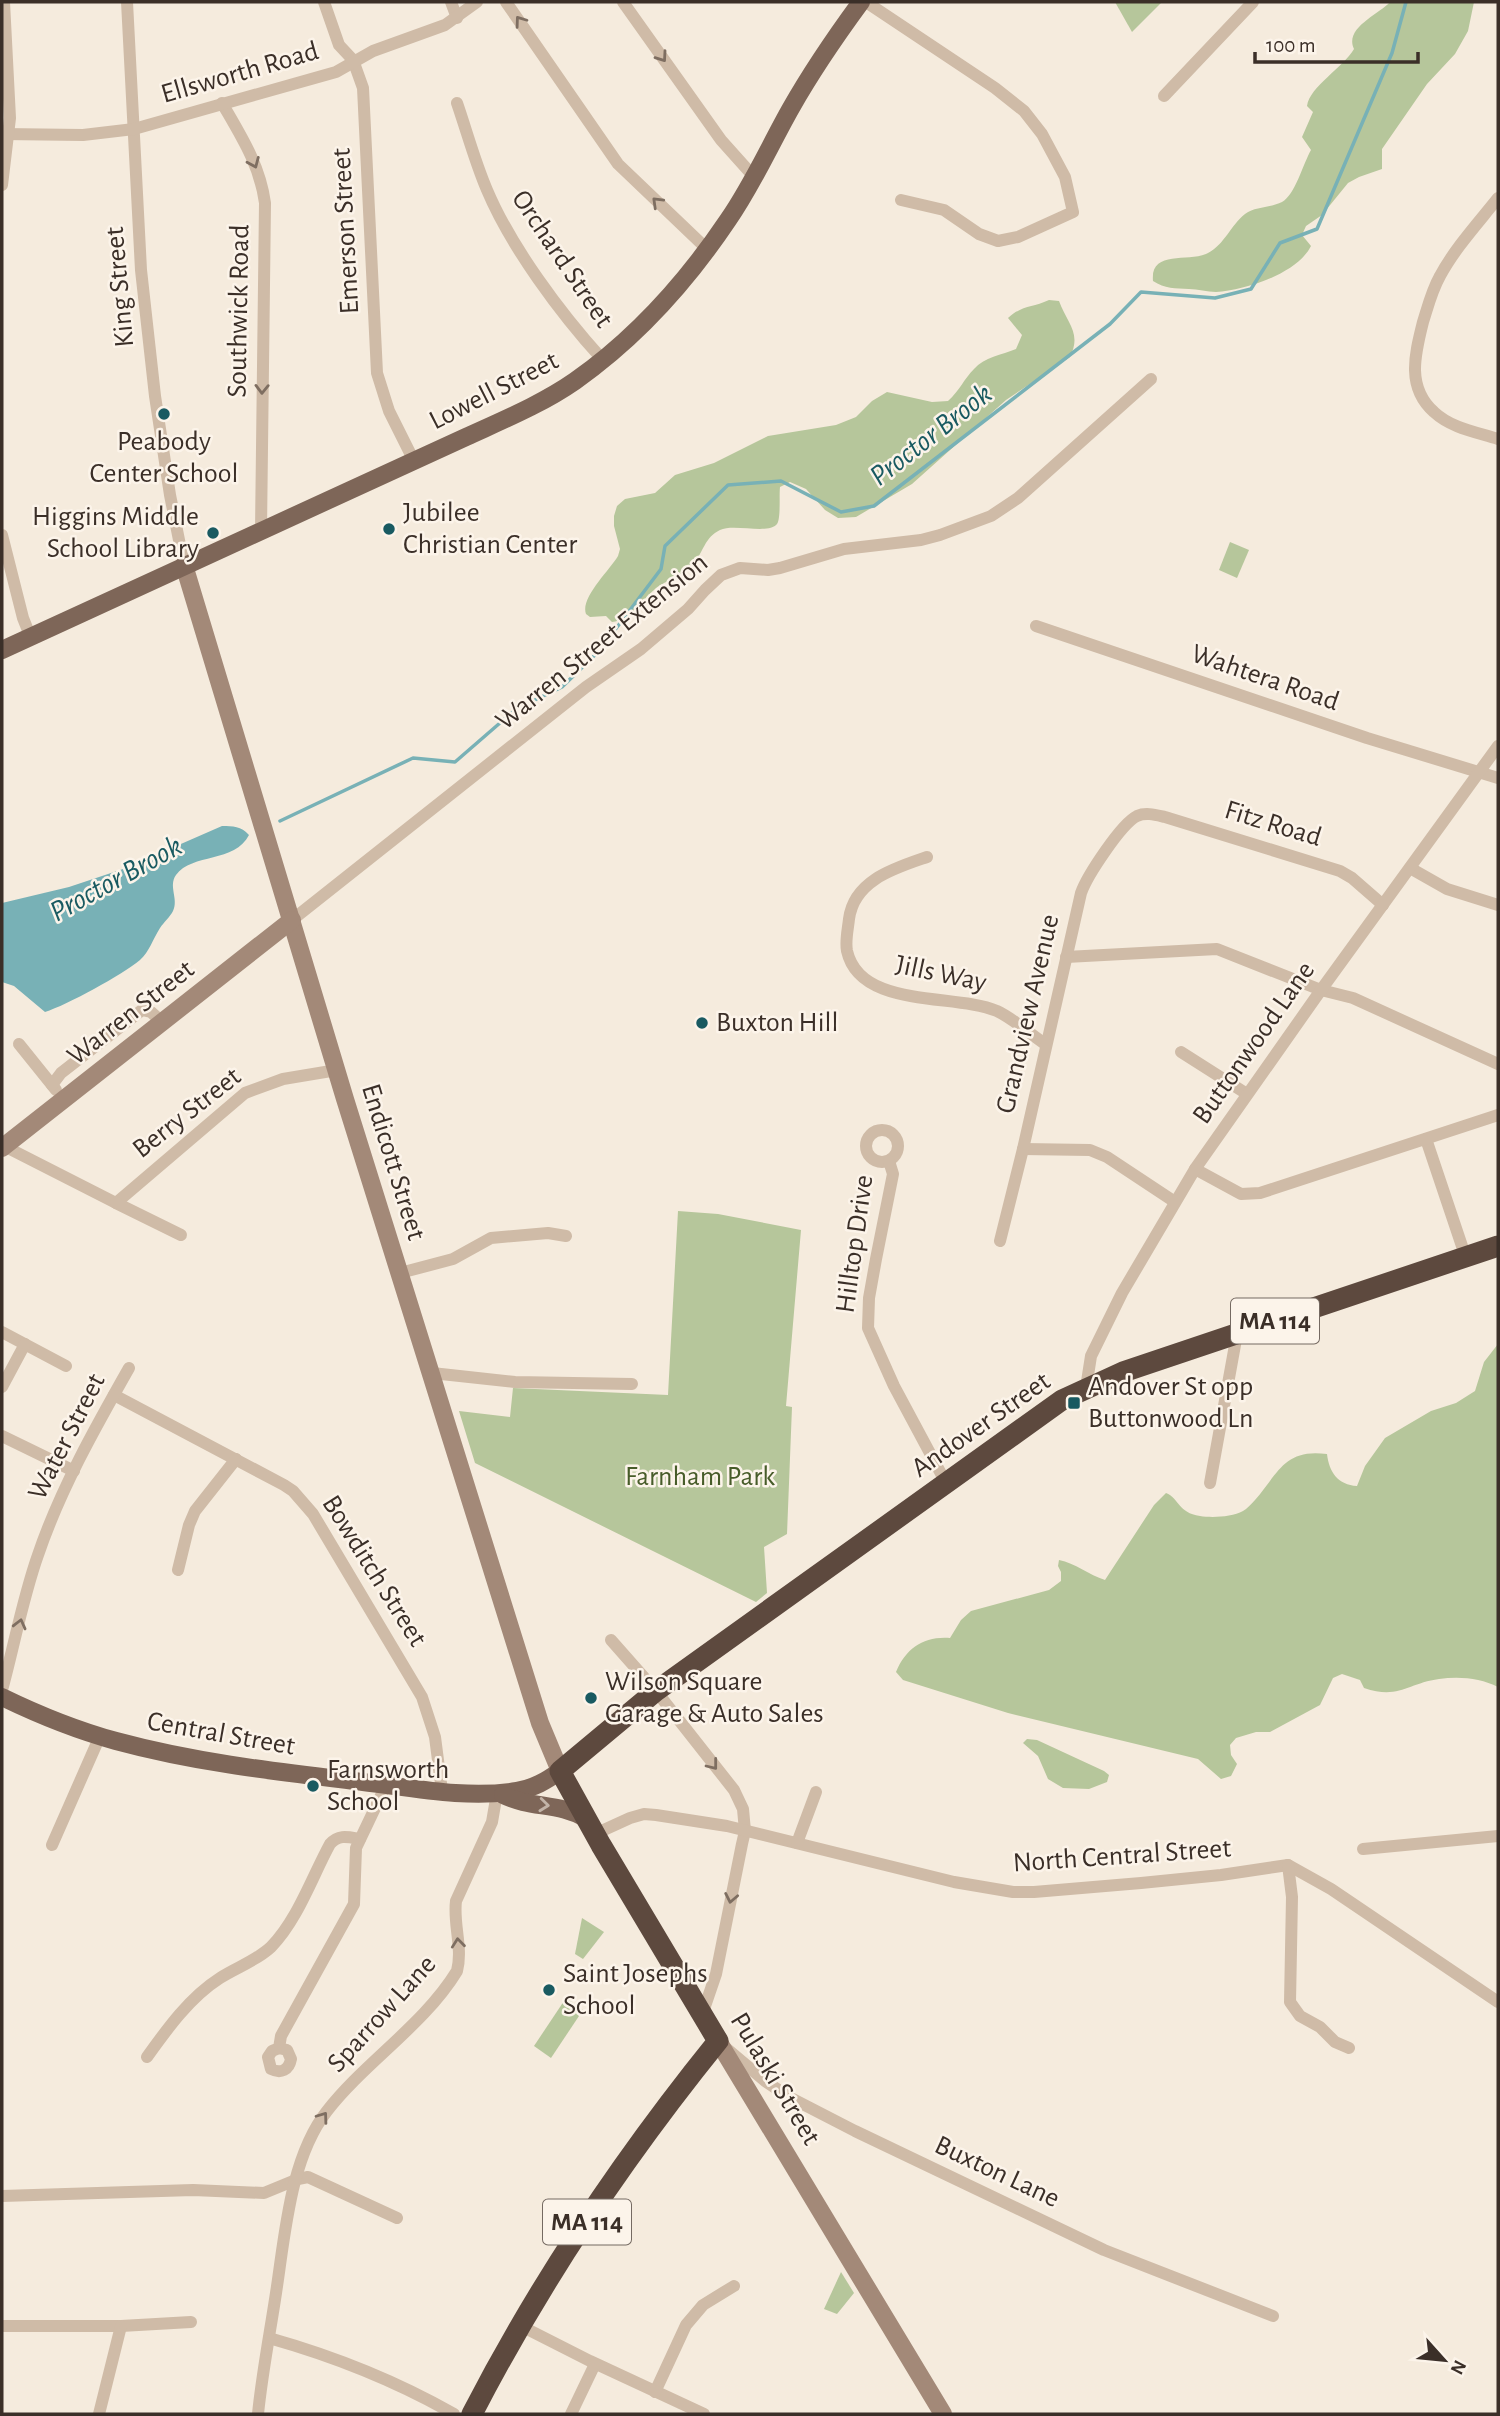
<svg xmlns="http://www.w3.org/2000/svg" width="1500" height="2416" font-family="'Alegreya Sans',sans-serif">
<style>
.green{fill:#b6c69b}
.water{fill:#78b1b6}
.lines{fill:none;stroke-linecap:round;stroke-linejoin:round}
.stream{stroke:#78b1b6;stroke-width:3.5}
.street{stroke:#cfbba7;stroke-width:12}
.secondary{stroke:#a38978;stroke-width:18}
.primary{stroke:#7e6658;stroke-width:18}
.highway{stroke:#5d493e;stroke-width:21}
.oneway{stroke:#7e6e61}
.oneway2{stroke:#c3b4a8}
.poi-dot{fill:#195a61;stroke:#fcf4ea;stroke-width:2.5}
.labels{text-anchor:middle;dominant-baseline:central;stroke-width:5;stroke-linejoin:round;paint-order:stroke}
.shield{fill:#fcf4ea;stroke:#756a62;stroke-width:2}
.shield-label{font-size:26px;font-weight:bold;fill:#3b2f28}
.street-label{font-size:28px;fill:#3b2f28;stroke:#fcf4ea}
.poi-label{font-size:28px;fill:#3b2f28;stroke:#fcf4ea;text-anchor:start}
.park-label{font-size:28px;fill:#475c29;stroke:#fcf4ea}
.water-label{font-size:30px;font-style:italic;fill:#195a61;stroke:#fcf4ea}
</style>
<rect width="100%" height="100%" fill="#f5ebdd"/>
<g class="green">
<path d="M 1115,2 L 1162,2 L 1132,32 Z"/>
<path d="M 1390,2 L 1474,2 L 1468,31 L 1455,54 L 1427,84 L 1382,149 L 1382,169 L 1359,177 L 1348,183 L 1322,215 L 1306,226 L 1302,235 L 1311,246 C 1297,274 1245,290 1216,292 C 1207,292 1198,289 1189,289 C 1175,288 1165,289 1153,281 C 1150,249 1189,263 1208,253 C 1225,244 1230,226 1245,214 C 1256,206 1270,208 1282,202 C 1295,195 1303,164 1311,150 L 1302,137 L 1313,112 L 1307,106 C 1310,86 1343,68 1354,49 C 1344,28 1378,15 1390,2 Z"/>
<path d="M 1049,300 L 1059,301 C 1067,323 1082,333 1070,357 L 1006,400 L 912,484 L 856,517 L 838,518 L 825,510 L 806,489 L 790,482 L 780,487 C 779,495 781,519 777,524 C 768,535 734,523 720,530 C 705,537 703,552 694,564 C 683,577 663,581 654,590 C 640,602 631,620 612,622 L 606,616 L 590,617 L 586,614 C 580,598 609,571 618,556 L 620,549 L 614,526 L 614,516 L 617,506 L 625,499 L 655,493 L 675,475 L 714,463 L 768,436 L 836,425 L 856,417 L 872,401 L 887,392 L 932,402 L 948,401 C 960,390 964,379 974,369 C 984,357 1002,355 1016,349 L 1022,335 L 1008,318 C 1022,305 1032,308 1049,300 Z"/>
<path d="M 1230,542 L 1249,550 L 1237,578 L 1219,570 Z"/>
<path d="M 678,1211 L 718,1214 L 801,1230 L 786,1406 L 792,1407 L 787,1534 L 764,1547 L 767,1593 L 756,1602 L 475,1463 L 459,1411 L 510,1417 L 513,1388 L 668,1395 Z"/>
<path d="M 1498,1344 L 1498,1687 C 1481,1678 1459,1676 1439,1679 C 1408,1683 1399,1700 1364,1688 L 1360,1680 L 1342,1674 L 1333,1678 L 1320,1705 L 1270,1732 L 1256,1732 L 1236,1738 L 1230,1745 L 1231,1755 L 1237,1764 L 1231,1776 L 1221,1779 L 1198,1759 L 1008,1713 L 903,1680 L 896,1672 C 906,1648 924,1636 950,1638 L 961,1620 L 971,1611 L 1049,1590 L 1061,1581 L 1061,1572 L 1058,1566 L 1059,1560 C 1075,1563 1089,1575 1105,1580 L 1154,1505 L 1166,1493 C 1179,1498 1178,1513 1200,1516 C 1212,1518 1232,1517 1243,1511 C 1247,1509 1251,1504 1255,1500 C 1278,1474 1284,1448 1327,1454 C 1329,1472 1338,1485 1357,1486 L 1365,1466 L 1385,1438 L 1431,1411 L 1456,1403 L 1475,1391 L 1484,1362 Z"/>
<path d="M 1027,1739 L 1037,1740 L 1104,1771 L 1109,1775 L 1107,1782 L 1089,1789 L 1063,1788 L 1048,1779 L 1038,1756 L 1023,1743 Z"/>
<path d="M 582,1918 L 604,1932 L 583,1959 L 575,1954 Z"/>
<path d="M 566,1998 L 583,2010 L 551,2058 L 534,2046 Z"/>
<path d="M 841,2272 L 854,2293 L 837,2314 L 824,2309 Z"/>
</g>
<path class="water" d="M 222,826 C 233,826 241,826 249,835 C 235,863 192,853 176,875 C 168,886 179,899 173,911 C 170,917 164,922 160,928 C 153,939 149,952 140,960 C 122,975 67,1005 45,1012 L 14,986 L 2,982 L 2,903 L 69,887 L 126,868 Z"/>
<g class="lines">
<path class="stream" d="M 280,821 L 413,758 L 455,762 L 516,709 L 562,687 L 599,651 L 661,569 L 665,546 L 728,485 L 781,481 L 841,512 L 874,506 L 1110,324 L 1141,292 L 1215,298 L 1251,289 L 1280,243 L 1317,229 L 1392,53 L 1406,2"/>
<g class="street">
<path d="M 127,2 L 141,270 L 155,396 L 170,495 L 184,565"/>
<path d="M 324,2 L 339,45 L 353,60 L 363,88 L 377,373 L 389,411 L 414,461"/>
<path d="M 451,2 L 457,18"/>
<path d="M 506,2 L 618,164 L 707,249"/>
<path d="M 623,2 L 721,140 L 755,178"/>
<path d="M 866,2 L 995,88 L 1024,111 L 1042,134 L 1065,177 L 1073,212 L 1018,237 L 998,241 L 979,234 L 944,210 L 901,200"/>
<path d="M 1164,96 L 1253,2"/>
<path d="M 222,103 C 241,136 260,165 265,203 L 261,530"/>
<path d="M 457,103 C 467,132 475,162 487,190 C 511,247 561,314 602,359"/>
<path d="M 2,134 L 83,135 L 134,129 L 336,72 L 373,51 L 445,25 L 477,2"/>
<path d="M 2,185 L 10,118 L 4,2"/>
<path d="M 1498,198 C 1479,222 1455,248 1440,276 C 1432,290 1428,306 1423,322 C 1415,354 1406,387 1434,412 C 1451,428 1476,432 1498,439"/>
<path d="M 2,535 L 23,618 L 31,638"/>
<path d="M 1036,626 L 1367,738 L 1498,778"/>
<path d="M 927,857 C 895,868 854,880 849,919 C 848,929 845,941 847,951 C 860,1009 954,993 997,1011 C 1014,1019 1030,1034 1045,1044"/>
<path d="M 1410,868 L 1447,889 L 1498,905"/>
<path d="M 292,920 L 586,687 L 641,649 L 688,609 L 705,590 L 721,575 L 740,568 L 768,570 L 780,568 L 844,549 L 921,540 L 940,535 L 991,516 L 1018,498 L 1151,379"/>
<path d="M 1066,957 L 1217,949 L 1321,990 L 1353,998 L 1498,1064"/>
<path d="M 19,1044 L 56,1090"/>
<path d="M 1181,1052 L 1247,1094"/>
<path d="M 52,1085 L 61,1073 L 142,1010 L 151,1012 L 162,1022"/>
<circle cx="882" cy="1146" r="16"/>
<path d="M 1426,1139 L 1466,1258"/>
<path d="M 4,1146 L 116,1203 L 245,1093 L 283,1079 L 337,1070"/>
<path d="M 1023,1149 L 1090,1150 L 1107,1157 L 1175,1202"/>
<path d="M 889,1161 L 893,1174 L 876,1259 L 869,1298 L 868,1328 L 894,1386 L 946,1483"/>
<path d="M 1195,1169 L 1241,1194 L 1260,1193 L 1498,1115"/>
<path d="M 116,1203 L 181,1235"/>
<path d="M 1000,1241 L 1023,1149 L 1081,893 C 1087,876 1121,824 1137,816 C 1146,812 1156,815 1165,817 L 1340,871 L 1352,878 L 1383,905"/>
<path d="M 400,1273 L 453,1259 L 491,1238 L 548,1233 L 566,1236"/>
<path d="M 2,1332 L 66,1366"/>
<path d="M 432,1373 L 515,1382 L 632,1384"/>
<path d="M 2,1387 L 25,1344"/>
<path d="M 1086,1388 L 1091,1356 L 1122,1293 L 1195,1169 L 1321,990 L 1498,746"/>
<path d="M 114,1395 L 284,1485 L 293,1491 L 313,1514 L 422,1697 L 435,1737 L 442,1791"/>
<path d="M 2,1436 L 74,1471"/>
<path d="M 1210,1483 L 1237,1334"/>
<path d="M 178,1570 L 189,1525 L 195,1511 L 236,1459"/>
<path d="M 611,1640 L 656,1691 L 734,1790 L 743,1809 L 745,1831 L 742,1844 L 716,1974 L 703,2012"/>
<path d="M 2,1690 C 14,1646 23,1597 38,1555 C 60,1490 95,1428 129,1368"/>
<path d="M 595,1834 L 630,1818 L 644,1814 L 656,1815 L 727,1826 L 954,1882 L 1013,1892 L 1034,1892 L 1141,1883 L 1221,1875 L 1288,1865 L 1331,1889 L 1498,2002"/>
<path d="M 797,1843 L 816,1792"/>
<path d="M 52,1845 L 100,1736"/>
<path d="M 1363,1849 L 1498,1836"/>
<path d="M 1288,1865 L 1292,1897 L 1290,2002 L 1300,2016 L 1320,2027 L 1335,2042 L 1349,2048"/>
<path d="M 279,2048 L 287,2050 L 291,2059 C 289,2070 281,2074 271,2069 L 268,2057 L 272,2051 L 279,2048 L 281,2036 L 354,1904 L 356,1848 L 386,1785"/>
<path d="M 726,2048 L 765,2081 L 789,2097 L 855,2131 L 1104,2250 L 1273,2316"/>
<path d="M 147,2057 C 167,2029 190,1997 220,1978 C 237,1967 256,1961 271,1947 C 298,1919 312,1877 330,1844 C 339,1834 348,1837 360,1839"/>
<path d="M 2,2196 L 193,2190 L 264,2193 L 298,2179 L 308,2177 L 397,2218"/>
<path d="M 2,2326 L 121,2326 L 191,2322"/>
<path d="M 521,2326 L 590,2361 L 704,2414"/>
<path d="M 269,2338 C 333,2356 396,2381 454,2414"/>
<path d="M 655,2392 L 686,2325 L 703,2305 L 734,2286"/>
<path d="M 99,2414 L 121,2326"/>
<path d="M 258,2414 C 262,2374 270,2333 276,2293 C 285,2235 290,2158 327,2111 C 365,2062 424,2025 457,1971 C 463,1948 453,1924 456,1901 L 492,1822 L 497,1793"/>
<path d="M 571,2414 L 595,2364"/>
</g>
<g class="secondary">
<path d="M 184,565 L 345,1099 L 540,1723 L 560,1771"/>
<path d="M 2,1148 L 292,920"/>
<path d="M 718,2041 L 943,2414"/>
</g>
<g class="primary">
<path d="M 2,650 L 466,437 C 503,420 542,404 575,381 C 636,338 687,281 728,220 C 753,184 770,145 791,108 C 812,71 836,36 861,2"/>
<path d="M 2,1697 C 39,1715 76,1730 116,1741 C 197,1763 280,1772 363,1782 C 413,1788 467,1799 517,1791 C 534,1788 546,1781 560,1771"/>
<path d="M 503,1795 C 532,1809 558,1802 587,1819"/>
</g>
<path class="highway" d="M 472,2414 C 540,2282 625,2156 718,2041 L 601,1845 L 560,1771 L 656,1691 L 1062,1400 L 1123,1372 L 1498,1246"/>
</g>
<defs><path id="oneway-chevron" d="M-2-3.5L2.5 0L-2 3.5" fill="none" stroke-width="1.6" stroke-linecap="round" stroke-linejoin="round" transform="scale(1.75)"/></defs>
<g class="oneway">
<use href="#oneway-chevron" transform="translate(520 21) rotate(-126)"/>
<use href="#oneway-chevron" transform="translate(662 57) rotate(55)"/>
<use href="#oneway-chevron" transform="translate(254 163) rotate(67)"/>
<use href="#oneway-chevron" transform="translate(657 202) rotate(-136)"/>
<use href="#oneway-chevron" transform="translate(262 389) rotate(91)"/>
<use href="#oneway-chevron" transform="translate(20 1624) rotate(-76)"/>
<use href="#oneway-chevron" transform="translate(713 1765) rotate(52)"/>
<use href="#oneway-chevron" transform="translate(731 1898) rotate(101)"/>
<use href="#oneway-chevron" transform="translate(458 1943) rotate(-96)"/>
<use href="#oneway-chevron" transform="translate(323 2117) rotate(-54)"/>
</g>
<use class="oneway2" href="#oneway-chevron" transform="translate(544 1805) rotate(6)"/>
<g class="poi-dot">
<circle cx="164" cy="414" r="7"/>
<circle cx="389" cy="529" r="7"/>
<circle cx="213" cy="533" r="7"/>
<circle cx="702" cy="1023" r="7"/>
<rect x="1067" y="1396" width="14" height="14" rx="3.5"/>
<circle cx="591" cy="1698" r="7"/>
<circle cx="313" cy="1786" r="7"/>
<circle cx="549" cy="1990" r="7"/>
</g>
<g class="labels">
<g class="shield">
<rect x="1231" y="1298.5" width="88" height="45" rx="5"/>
<rect x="543" y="2199.5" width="88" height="45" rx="5"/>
</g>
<g class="shield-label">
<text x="1275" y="1321">MA 114</text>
<text x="587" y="2222">MA 114</text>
</g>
<g class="street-label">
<text transform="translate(240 73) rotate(-16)">Ellsworth Road</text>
<text transform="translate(346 231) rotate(-93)">Emerson Street</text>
<text transform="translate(562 259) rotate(56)">Orchard Street</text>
<text transform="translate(120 287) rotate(-95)">King Street</text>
<text transform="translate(239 311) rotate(-89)">Southwick Road</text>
<text transform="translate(494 391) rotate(-27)">Lowell Street</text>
<text transform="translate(602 642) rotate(-39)">Warren Street Extension</text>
<text transform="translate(1265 678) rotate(19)">Wahtera Road</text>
<text transform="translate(1273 824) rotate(17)">Fitz Road</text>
<text transform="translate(941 974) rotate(12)">Jills Way</text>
<text transform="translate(131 1013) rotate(-38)">Warren Street</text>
<text transform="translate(1028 1014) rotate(-77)">Grandview Avenue</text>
<text transform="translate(1254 1043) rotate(-55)">Buttonwood Lane</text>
<text transform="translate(187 1113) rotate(-38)">Berry Street</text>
<text transform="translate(393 1162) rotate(73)">Endicott Street</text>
<text transform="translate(855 1244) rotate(-82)">Hilltop Drive</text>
<text transform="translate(981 1425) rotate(-35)">Andover Street</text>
<text transform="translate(67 1437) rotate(-63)">Water Street</text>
<text transform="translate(374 1571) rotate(58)">Bowditch Street</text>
<text transform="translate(221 1734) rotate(10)">Central Street</text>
<text transform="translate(1122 1856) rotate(-4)">North Central Street</text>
<text transform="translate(382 2014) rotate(-48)">Sparrow Lane</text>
<text transform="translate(775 2079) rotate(59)">Pulaski Street</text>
<text transform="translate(997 2172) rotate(25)">Buxton Lane</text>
</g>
<g class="poi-label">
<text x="164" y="442" text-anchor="middle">Peabody<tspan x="164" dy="32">Center School</tspan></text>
<text x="403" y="513">Jubilee<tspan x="403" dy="32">Christian Center</tspan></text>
<text x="199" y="517" text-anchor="end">Higgins Middle<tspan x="199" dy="32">School Library</tspan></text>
<text x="716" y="1023">Buxton Hill</text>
<text x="1088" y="1387">Andover St opp<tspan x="1088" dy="32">Buttonwood Ln</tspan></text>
<text x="605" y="1682">Wilson Square<tspan x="605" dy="32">Garage &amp; Auto Sales</tspan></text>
<text x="327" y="1770">Farnsworth<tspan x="327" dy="32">School</tspan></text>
<text x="563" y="1974">Saint Josephs<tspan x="563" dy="32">School</tspan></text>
</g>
<g class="park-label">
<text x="700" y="1477">Farnham Park</text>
</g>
<g class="water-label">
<text transform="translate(931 435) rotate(-38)">Proctor Brook</text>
<text transform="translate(116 879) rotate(-29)">Proctor Brook</text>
</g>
</g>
<rect width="1500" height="2416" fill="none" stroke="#3b2f28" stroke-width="7"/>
<g transform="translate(1444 2360) rotate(117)" stroke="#fcf4ea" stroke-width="5" paint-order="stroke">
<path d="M0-5L12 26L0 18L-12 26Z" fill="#3b2f28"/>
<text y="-10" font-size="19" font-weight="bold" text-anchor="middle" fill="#3b2f28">N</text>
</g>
<path d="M1255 52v10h163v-10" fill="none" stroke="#3b2f28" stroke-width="3.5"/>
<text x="1266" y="52" font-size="21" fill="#3b2f28" stroke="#fcf4ea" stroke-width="5" paint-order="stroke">100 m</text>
</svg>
